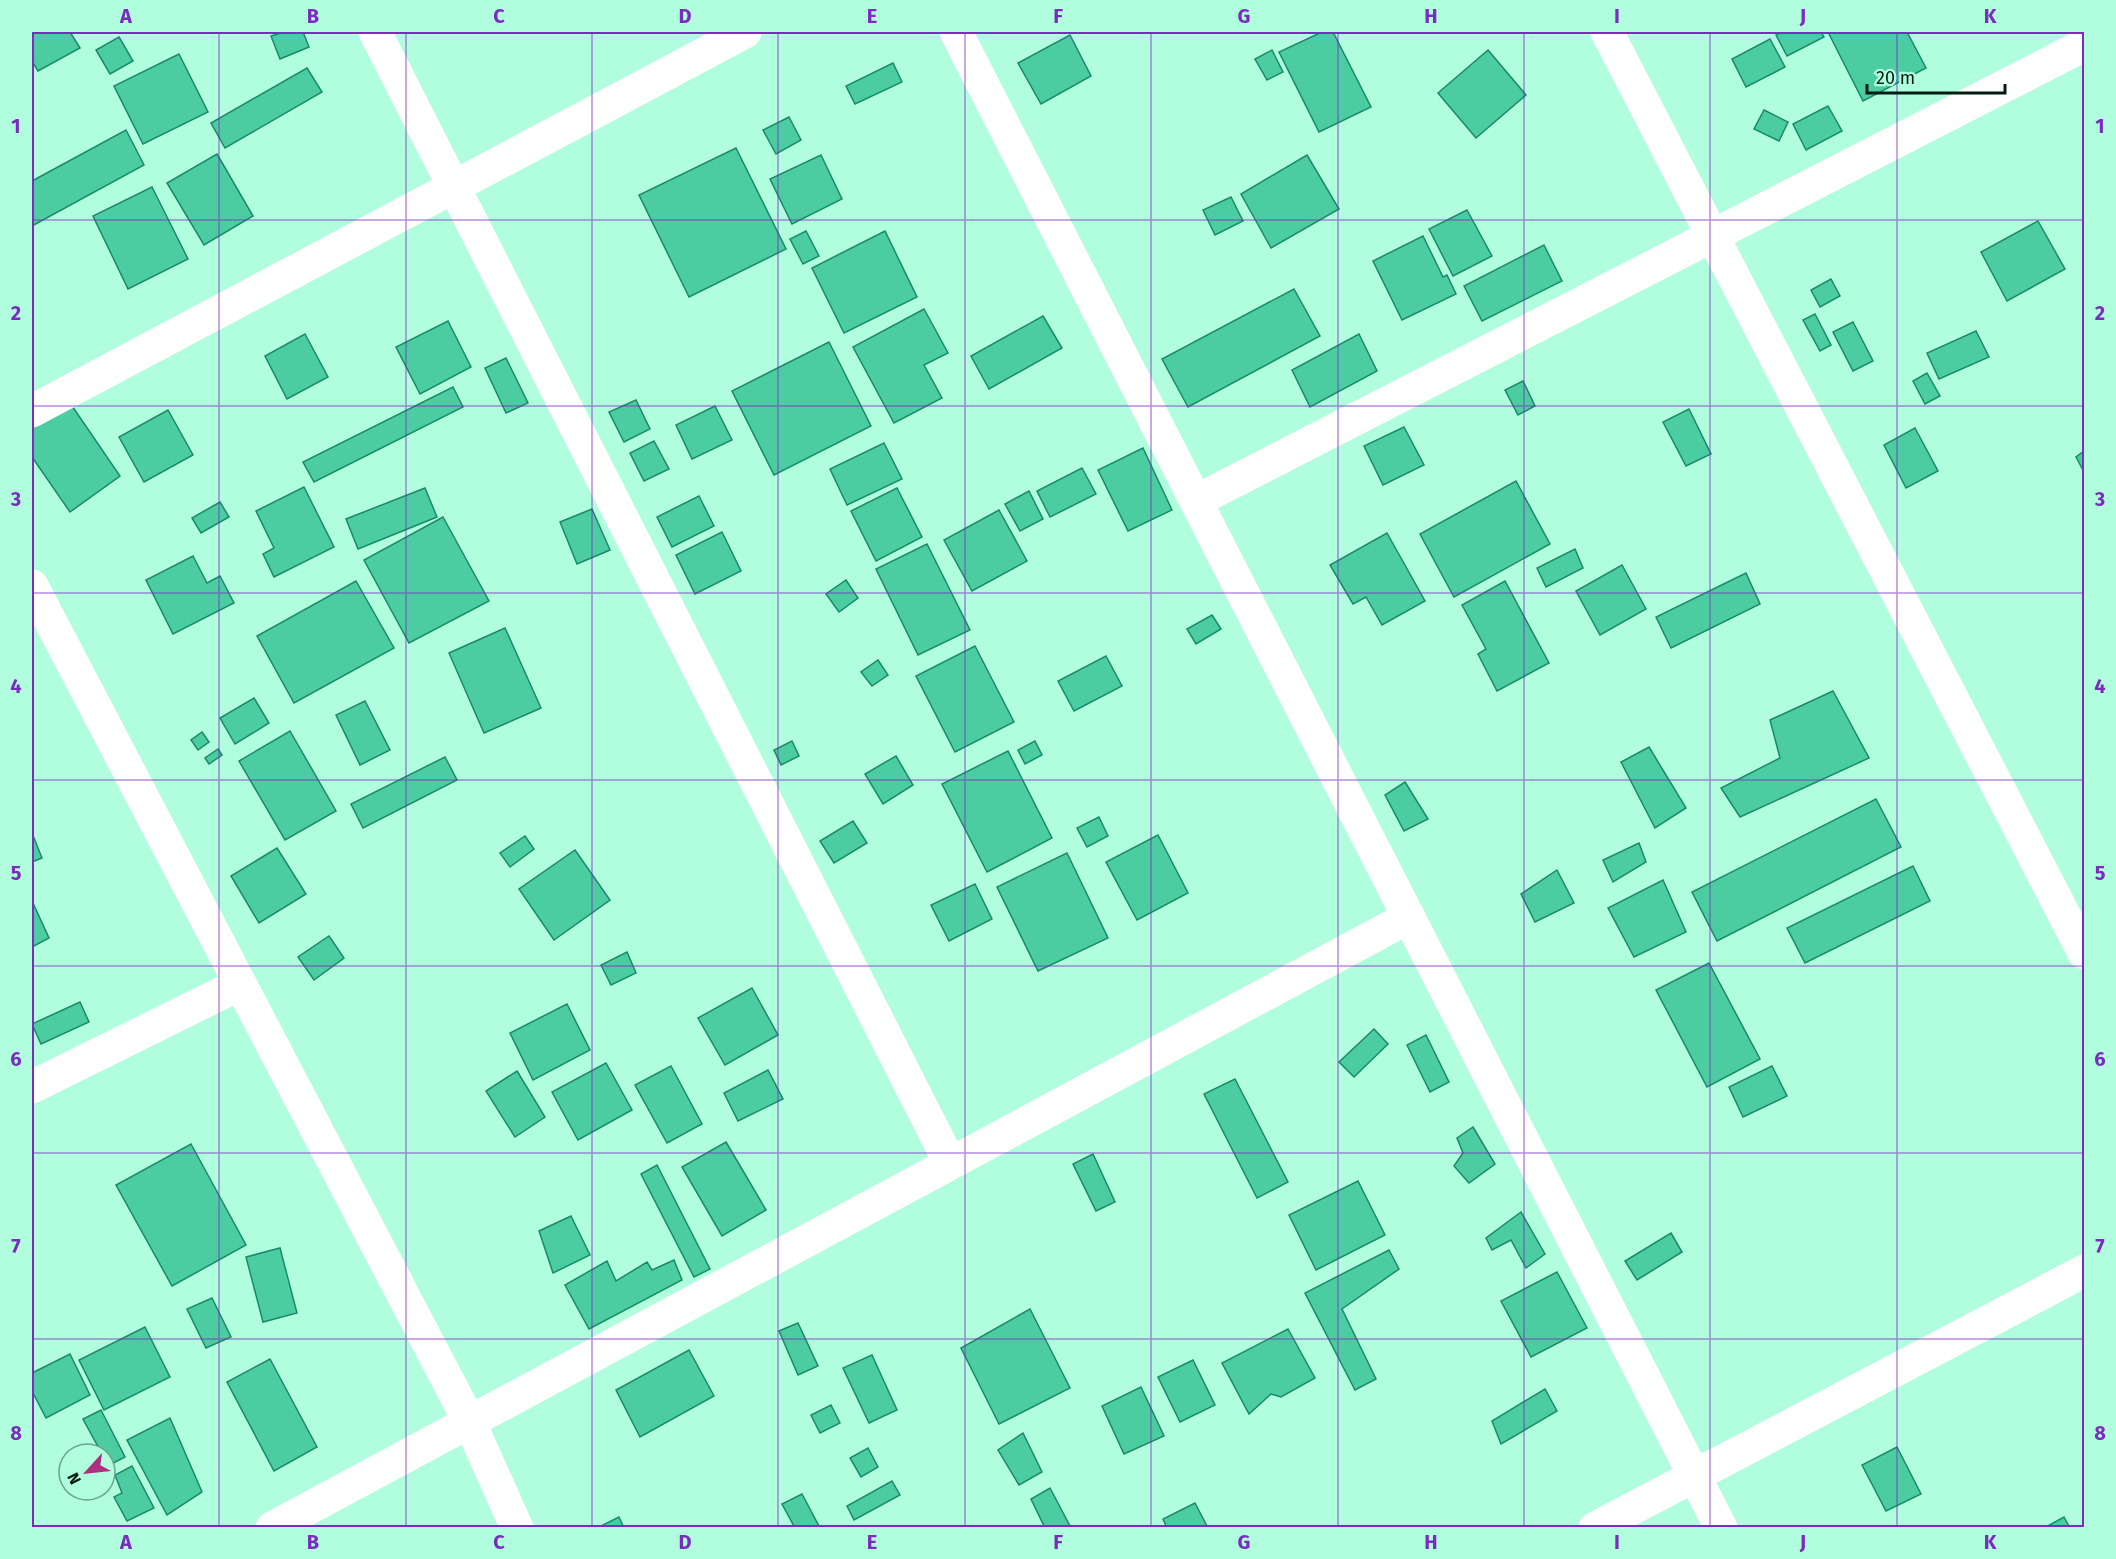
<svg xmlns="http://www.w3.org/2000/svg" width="2116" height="1559" font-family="'Fira Sans',sans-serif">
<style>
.building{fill:#4ccda1;stroke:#198a68;stroke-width:1.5}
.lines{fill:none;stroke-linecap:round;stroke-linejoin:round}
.minor{stroke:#fff;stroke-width:33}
.grid{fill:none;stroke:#7b2cbf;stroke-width:1.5;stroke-opacity:0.55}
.neatline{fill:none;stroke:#7b2cbf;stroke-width:2}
.grid-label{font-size:20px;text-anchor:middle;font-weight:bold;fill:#7b2cbf}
</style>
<rect width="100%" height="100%" fill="#b1fede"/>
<g class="building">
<path d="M 32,32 L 70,32 L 80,48 L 38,71 L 32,61 Z"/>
<path d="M 284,32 L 303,32 L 309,47 L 280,59 L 271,36 Z"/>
<path d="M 1322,32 L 1333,32 L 1371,107 L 1319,132 L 1279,52 Z"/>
<path d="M 1782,32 L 1821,32 L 1824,37 L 1787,56 L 1776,35 Z"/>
<path d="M 1828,32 L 1907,32 L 1926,68 L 1863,101 Z"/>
<path d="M 1070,35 L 1091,76 L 1041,104 L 1018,63 Z"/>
<path d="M 119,37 L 133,61 L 110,74 L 96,50 Z"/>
<path d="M 1770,39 L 1785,67 L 1746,87 L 1732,59 Z"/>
<path d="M 1272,50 L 1283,72 L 1267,80 L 1255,59 Z"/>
<path d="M 1488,50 L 1526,95 L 1476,138 L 1438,93 Z"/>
<path d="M 179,54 L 208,112 L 143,144 L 114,86 Z"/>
<path d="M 893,63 L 902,82 L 855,104 L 846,86 Z"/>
<path d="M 307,68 L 322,92 L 225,148 L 211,123 Z"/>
<path d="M 1828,106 L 1842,131 L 1806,150 L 1793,124 Z"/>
<path d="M 1764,110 L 1788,122 L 1779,141 L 1754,129 Z"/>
<path d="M 789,117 L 801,140 L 776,154 L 763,130 Z"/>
<path d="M 126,130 L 144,165 L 32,226 L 32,181 Z"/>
<path d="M 736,148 L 786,249 L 689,297 L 639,195 Z"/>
<path d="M 217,154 L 253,216 L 204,245 L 167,183 Z"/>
<path d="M 821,155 L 842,199 L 792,224 L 770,179 Z"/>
<path d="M 1307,155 L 1339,209 L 1271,248 L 1241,194 Z"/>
<path d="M 152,187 L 188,259 L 128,289 L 93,216 Z"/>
<path d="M 1231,197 L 1243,221 L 1215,235 L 1203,210 Z"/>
<path d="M 1467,210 L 1492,256 L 1453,276 L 1429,229 Z"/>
<path d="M 2038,221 L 2065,269 L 2007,301 L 1981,252 Z"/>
<path d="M 806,231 L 819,256 L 803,264 L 790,239 Z"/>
<path d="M 885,231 L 917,297 L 844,333 L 812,268 Z"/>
<path d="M 1423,236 L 1443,277 L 1447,275 L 1456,294 L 1402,320 L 1373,261 Z"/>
<path d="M 1544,245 L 1562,281 L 1482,321 L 1464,286 Z"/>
<path d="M 1831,279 L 1840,296 L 1820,307 L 1811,290 Z"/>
<path d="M 1294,289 L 1320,336 L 1188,407 L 1162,359 Z"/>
<path d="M 924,309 L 948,353 L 924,365 L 942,398 L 894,423 L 853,347 Z"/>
<path d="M 1815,314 L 1831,345 L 1820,351 L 1803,320 Z"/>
<path d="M 1043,316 L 1062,348 L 989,389 L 971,356 Z"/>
<path d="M 448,321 L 471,367 L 420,394 L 396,347 Z"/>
<path d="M 1853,322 L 1873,361 L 1853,371 L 1833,332 Z"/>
<path d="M 1976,331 L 1989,357 L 1939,379 L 1927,353 Z"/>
<path d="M 305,334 L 328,377 L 287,399 L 265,356 Z"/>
<path d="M 1359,334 L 1377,371 L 1310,407 L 1292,370 Z"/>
<path d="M 829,342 L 871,426 L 774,475 L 732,391 Z"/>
<path d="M 506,358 L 528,403 L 506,413 L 485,368 Z"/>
<path d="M 1927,373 L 1940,396 L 1925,404 L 1913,381 Z"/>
<path d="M 1523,381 L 1535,406 L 1518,415 L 1505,390 Z"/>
<path d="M 453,387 L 463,407 L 314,482 L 303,462 Z"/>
<path d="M 68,400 L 120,476 L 70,512 L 32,457 L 32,425 Z"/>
<path d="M 636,400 L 650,429 L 624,442 L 609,412 Z"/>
<path d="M 715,406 L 732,440 L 692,459 L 676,425 Z"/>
<path d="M 1689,409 L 1711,454 L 1686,466 L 1663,422 Z"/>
<path d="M 168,410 L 193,455 L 144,482 L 119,437 Z"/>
<path d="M 1404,427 L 1424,465 L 1383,485 L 1364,446 Z"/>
<path d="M 1915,428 L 1938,471 L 1906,488 L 1884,445 Z"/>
<path d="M 654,441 L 669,469 L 644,481 L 630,453 Z"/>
<path d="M 884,443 L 902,479 L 847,505 L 830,469 Z"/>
<path d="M 1143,448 L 1172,510 L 1128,531 L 1098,470 Z"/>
<path d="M 2084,451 L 2084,472 L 2076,457 Z"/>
<path d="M 1082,468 L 1096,494 L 1050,517 L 1037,491 Z"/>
<path d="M 1516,481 L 1550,544 L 1454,597 L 1420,534 Z"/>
<path d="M 304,487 L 334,547 L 274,577 L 263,554 L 274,548 L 256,511 Z"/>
<path d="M 425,488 L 437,517 L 358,549 L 346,519 Z"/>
<path d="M 897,488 L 922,537 L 876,561 L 851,511 Z"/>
<path d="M 1029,491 L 1043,519 L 1020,531 L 1005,504 Z"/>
<path d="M 699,496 L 714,526 L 672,547 L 657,517 Z"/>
<path d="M 220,502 L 229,517 L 201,533 L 192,518 Z"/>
<path d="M 592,509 L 610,550 L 577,564 L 560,522 Z"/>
<path d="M 999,510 L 1027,561 L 972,591 L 944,540 Z"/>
<path d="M 443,517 L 489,601 L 409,643 L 364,560 Z"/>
<path d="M 722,532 L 741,571 L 695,594 L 676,555 Z"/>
<path d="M 1387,533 L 1425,601 L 1382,625 L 1366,597 L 1353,604 L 1330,565 Z"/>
<path d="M 927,544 L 970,630 L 918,655 L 876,569 Z"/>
<path d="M 1575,549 L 1583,568 L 1546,587 L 1537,568 Z"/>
<path d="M 193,556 L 207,583 L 220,576 L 234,603 L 173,634 L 146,580 Z"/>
<path d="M 1622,565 L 1646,609 L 1600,635 L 1576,591 Z"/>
<path d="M 1746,573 L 1760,604 L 1671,648 L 1656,617 Z"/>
<path d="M 846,580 L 858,598 L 839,612 L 826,594 Z"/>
<path d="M 356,581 L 394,648 L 294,703 L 257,636 Z"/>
<path d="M 1505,581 L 1549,663 L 1497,691 L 1478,654 L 1486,649 L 1462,605 Z"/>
<path d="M 1212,615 L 1221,629 L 1196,644 L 1187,629 Z"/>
<path d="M 505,628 L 541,708 L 484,733 L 449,653 Z"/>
<path d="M 975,646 L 1014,722 L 955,752 L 916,676 Z"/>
<path d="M 1106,656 L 1122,686 L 1074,711 L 1058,681 Z"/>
<path d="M 878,660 L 888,675 L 872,686 L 861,672 Z"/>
<path d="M 1833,691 L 1869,758 L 1740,817 L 1721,788 L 1780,758 L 1770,720 Z"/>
<path d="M 254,698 L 269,723 L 235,744 L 220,718 Z"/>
<path d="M 365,701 L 390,750 L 360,765 L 336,715 Z"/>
<path d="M 290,731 L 336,811 L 285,840 L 239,761 Z"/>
<path d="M 202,732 L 209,742 L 198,750 L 191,740 Z"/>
<path d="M 792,741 L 799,756 L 781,765 L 774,750 Z"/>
<path d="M 1035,741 L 1042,755 L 1025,764 L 1018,750 Z"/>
<path d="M 1649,747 L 1686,808 L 1655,828 L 1621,762 Z"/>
<path d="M 218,749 L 222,755 L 209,764 L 205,758 Z"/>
<path d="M 1008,751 L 1052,838 L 987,872 L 942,784 Z"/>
<path d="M 896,756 L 913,785 L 883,804 L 865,774 Z"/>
<path d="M 445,757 L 457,780 L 363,828 L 351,804 Z"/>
<path d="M 1405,782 L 1428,819 L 1404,831 L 1385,795 Z"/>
<path d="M 1876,799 L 1901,847 L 1717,941 L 1692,892 Z"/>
<path d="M 1099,817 L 1108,836 L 1087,847 L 1077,828 Z"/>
<path d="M 853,821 L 867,843 L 834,863 L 820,841 Z"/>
<path d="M 32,833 L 42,858 L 32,862 Z"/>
<path d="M 1158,835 L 1188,893 L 1137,920 L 1106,862 Z"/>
<path d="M 525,836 L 534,849 L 510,867 L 500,853 Z"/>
<path d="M 1639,843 L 1646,862 L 1613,882 L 1603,860 Z"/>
<path d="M 277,848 L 306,894 L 259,923 L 231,876 Z"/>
<path d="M 575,850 L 610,900 L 554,940 L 519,889 Z"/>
<path d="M 1067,853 L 1108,938 L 1038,971 L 997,887 Z"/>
<path d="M 1913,866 L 1930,901 L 1805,963 L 1787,928 Z"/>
<path d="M 1557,870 L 1574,903 L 1535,922 L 1521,894 Z"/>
<path d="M 1663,880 L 1686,932 L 1634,957 L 1608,908 Z"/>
<path d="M 975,884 L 992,919 L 949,941 L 931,905 Z"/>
<path d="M 32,901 L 49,938 L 32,947 Z"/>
<path d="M 329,936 L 344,958 L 314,980 L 298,957 Z"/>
<path d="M 627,952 L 636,973 L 611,985 L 601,965 Z"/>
<path d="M 1709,963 L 1760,1059 L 1707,1087 L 1656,990 Z"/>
<path d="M 752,988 L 778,1035 L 725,1065 L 698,1018 Z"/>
<path d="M 80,1002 L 89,1022 L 41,1044 L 32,1024 Z"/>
<path d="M 567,1004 L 590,1050 L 533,1080 L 510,1033 Z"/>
<path d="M 1374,1029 L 1388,1044 L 1354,1077 L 1339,1062 Z"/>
<path d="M 1426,1035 L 1449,1082 L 1430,1092 L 1407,1045 Z"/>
<path d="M 606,1063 L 632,1110 L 578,1140 L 552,1092 Z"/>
<path d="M 671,1066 L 702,1124 L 667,1143 L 635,1085 Z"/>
<path d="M 1772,1066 L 1787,1096 L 1743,1117 L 1729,1087 Z"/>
<path d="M 768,1070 L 783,1099 L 738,1121 L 724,1093 Z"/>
<path d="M 517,1071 L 545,1117 L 515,1137 L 486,1091 Z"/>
<path d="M 1235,1079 L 1288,1182 L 1257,1198 L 1204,1094 Z"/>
<path d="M 1473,1127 L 1495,1164 L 1469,1183 L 1454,1166 L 1463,1153 L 1457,1138 Z"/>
<path d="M 726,1142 L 766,1210 L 722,1236 L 682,1167 Z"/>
<path d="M 191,1144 L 246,1245 L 172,1286 L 116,1185 Z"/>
<path d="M 1093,1154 L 1115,1202 L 1096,1211 L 1073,1164 Z"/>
<path d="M 657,1165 L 710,1269 L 694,1277 L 641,1174 Z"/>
<path d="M 1358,1181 L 1385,1235 L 1316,1270 L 1289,1215 Z"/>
<path d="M 1521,1212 L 1545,1254 L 1526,1268 L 1511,1240 L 1492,1250 L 1486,1238 Z"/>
<path d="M 571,1216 L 590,1255 L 553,1273 L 539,1231 Z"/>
<path d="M 1671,1233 L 1682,1252 L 1637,1280 L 1625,1261 Z"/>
<path d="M 280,1248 L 297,1313 L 263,1322 L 246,1257 Z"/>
<path d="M 1389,1250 L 1399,1269 L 1342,1309 L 1376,1379 L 1355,1390 L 1305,1293 Z"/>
<path d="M 674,1260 L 682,1280 L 589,1329 L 565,1285 L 607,1261 L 616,1281 L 647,1262 L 652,1270 Z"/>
<path d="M 1557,1272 L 1587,1328 L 1531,1357 L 1501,1301 Z"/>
<path d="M 212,1298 L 231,1337 L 206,1348 L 187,1309 Z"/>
<path d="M 1030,1309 L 1070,1388 L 999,1424 L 961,1348 Z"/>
<path d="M 798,1323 L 818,1366 L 798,1375 L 779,1331 Z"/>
<path d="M 145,1327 L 170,1377 L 104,1410 L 79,1360 Z"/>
<path d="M 1288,1329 L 1315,1378 L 1281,1397 L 1271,1394 L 1249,1414 L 1222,1363 Z"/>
<path d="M 689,1350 L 714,1396 L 640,1437 L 616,1390 Z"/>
<path d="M 70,1354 L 90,1395 L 46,1418 L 32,1391 L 32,1373 Z"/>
<path d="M 872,1355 L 897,1410 L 869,1423 L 843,1368 Z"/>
<path d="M 270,1359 L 317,1447 L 274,1471 L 227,1382 Z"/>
<path d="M 1193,1360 L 1215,1405 L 1180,1422 L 1158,1377 Z"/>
<path d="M 1141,1387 L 1164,1436 L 1124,1454 L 1102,1406 Z"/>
<path d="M 1545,1389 L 1557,1411 L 1501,1444 L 1492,1421 Z"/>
<path d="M 831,1405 L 840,1423 L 820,1433 L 811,1415 Z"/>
<path d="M 101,1410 L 125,1457 L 108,1466 L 105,1454 L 102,1454 L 83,1419 Z"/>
<path d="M 170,1418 L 202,1492 L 167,1515 L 127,1440 Z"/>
<path d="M 1023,1433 L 1042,1472 L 1019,1485 L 998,1450 Z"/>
<path d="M 1897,1447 L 1921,1494 L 1886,1511 L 1862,1465 Z"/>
<path d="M 868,1448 L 878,1467 L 861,1477 L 850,1458 Z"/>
<path d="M 132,1466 L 154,1508 L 127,1521 L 114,1497 L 122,1493 L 115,1475 Z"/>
<path d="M 892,1481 L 900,1495 L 854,1520 L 847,1506 Z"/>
<path d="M 1050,1488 L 1070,1526 L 1068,1528 L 1045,1528 L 1031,1499 Z"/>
<path d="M 802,1494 L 820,1528 L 795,1528 L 782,1504 Z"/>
<path d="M 1195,1503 L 1208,1528 L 1167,1528 L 1163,1519 Z"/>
<path d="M 619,1517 L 624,1528 L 599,1528 L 599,1527 Z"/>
<path d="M 2064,1517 L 2070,1528 L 2044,1528 Z"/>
</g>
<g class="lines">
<g class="minor">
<path d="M 375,32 L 950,1163"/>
<path d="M 956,32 L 1721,1528"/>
<path d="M 1607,32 L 2084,953"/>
<path d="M 32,411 L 745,32"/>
<path d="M 1196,501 L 2084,45"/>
<path d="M 32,586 L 469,1421 L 517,1528"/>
<path d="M 32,1087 L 240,984"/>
<path d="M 272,1528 L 1409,917"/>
<path d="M 1595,1528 L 2084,1271"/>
</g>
</g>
<path class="grid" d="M 219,32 L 219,1528M 406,32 L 406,1528M 592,32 L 592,1528M 778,32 L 778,1528M 965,32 L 965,1528M 1151,32 L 1151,1528M 1338,32 L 1338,1528M 1524,32 L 1524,1528M 1710,32 L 1710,1528M 1897,32 L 1897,1528M 32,220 L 2084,220M 32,406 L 2084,406M 32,593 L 2084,593M 32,780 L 2084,780M 32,966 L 2084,966M 32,1153 L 2084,1153M 32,1339 L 2084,1339"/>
<rect width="2116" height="1559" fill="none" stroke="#b1fede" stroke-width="66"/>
<g transform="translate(87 1472) rotate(243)"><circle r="28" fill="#b1fede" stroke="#6aa48c" stroke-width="1.5"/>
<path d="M0-4.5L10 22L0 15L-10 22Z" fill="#ae2f7e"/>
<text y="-9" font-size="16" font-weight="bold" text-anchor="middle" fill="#001d12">N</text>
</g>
<path d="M1867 84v9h138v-9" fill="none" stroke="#001d12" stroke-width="3"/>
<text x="1876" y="84" font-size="18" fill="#001d12" stroke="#b1fede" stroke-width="4.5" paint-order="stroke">20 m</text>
<rect x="33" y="33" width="2050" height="1493" class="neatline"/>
<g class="grid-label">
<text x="126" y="23">A</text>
<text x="313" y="23">B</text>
<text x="499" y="23">C</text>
<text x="685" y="23">D</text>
<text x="872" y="23">E</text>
<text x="1058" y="23">F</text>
<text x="1244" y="23">G</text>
<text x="1431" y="23">H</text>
<text x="1617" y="23">I</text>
<text x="1803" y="23">J</text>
<text x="1990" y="23">K</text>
<text x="16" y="133">1</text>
<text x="2100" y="133">1</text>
<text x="16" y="320">2</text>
<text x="2100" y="320">2</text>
<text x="16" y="506">3</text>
<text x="2100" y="506">3</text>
<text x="16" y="693">4</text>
<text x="2100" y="693">4</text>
<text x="16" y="880">5</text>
<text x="2100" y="880">5</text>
<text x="16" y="1066">6</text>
<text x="2100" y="1066">6</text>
<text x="16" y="1253">7</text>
<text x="2100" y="1253">7</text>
<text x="16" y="1440">8</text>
<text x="2100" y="1440">8</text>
<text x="126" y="1549">A</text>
<text x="313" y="1549">B</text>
<text x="499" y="1549">C</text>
<text x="685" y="1549">D</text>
<text x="872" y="1549">E</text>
<text x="1058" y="1549">F</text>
<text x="1244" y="1549">G</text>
<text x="1431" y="1549">H</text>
<text x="1617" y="1549">I</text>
<text x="1803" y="1549">J</text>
<text x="1990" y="1549">K</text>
</g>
</svg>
